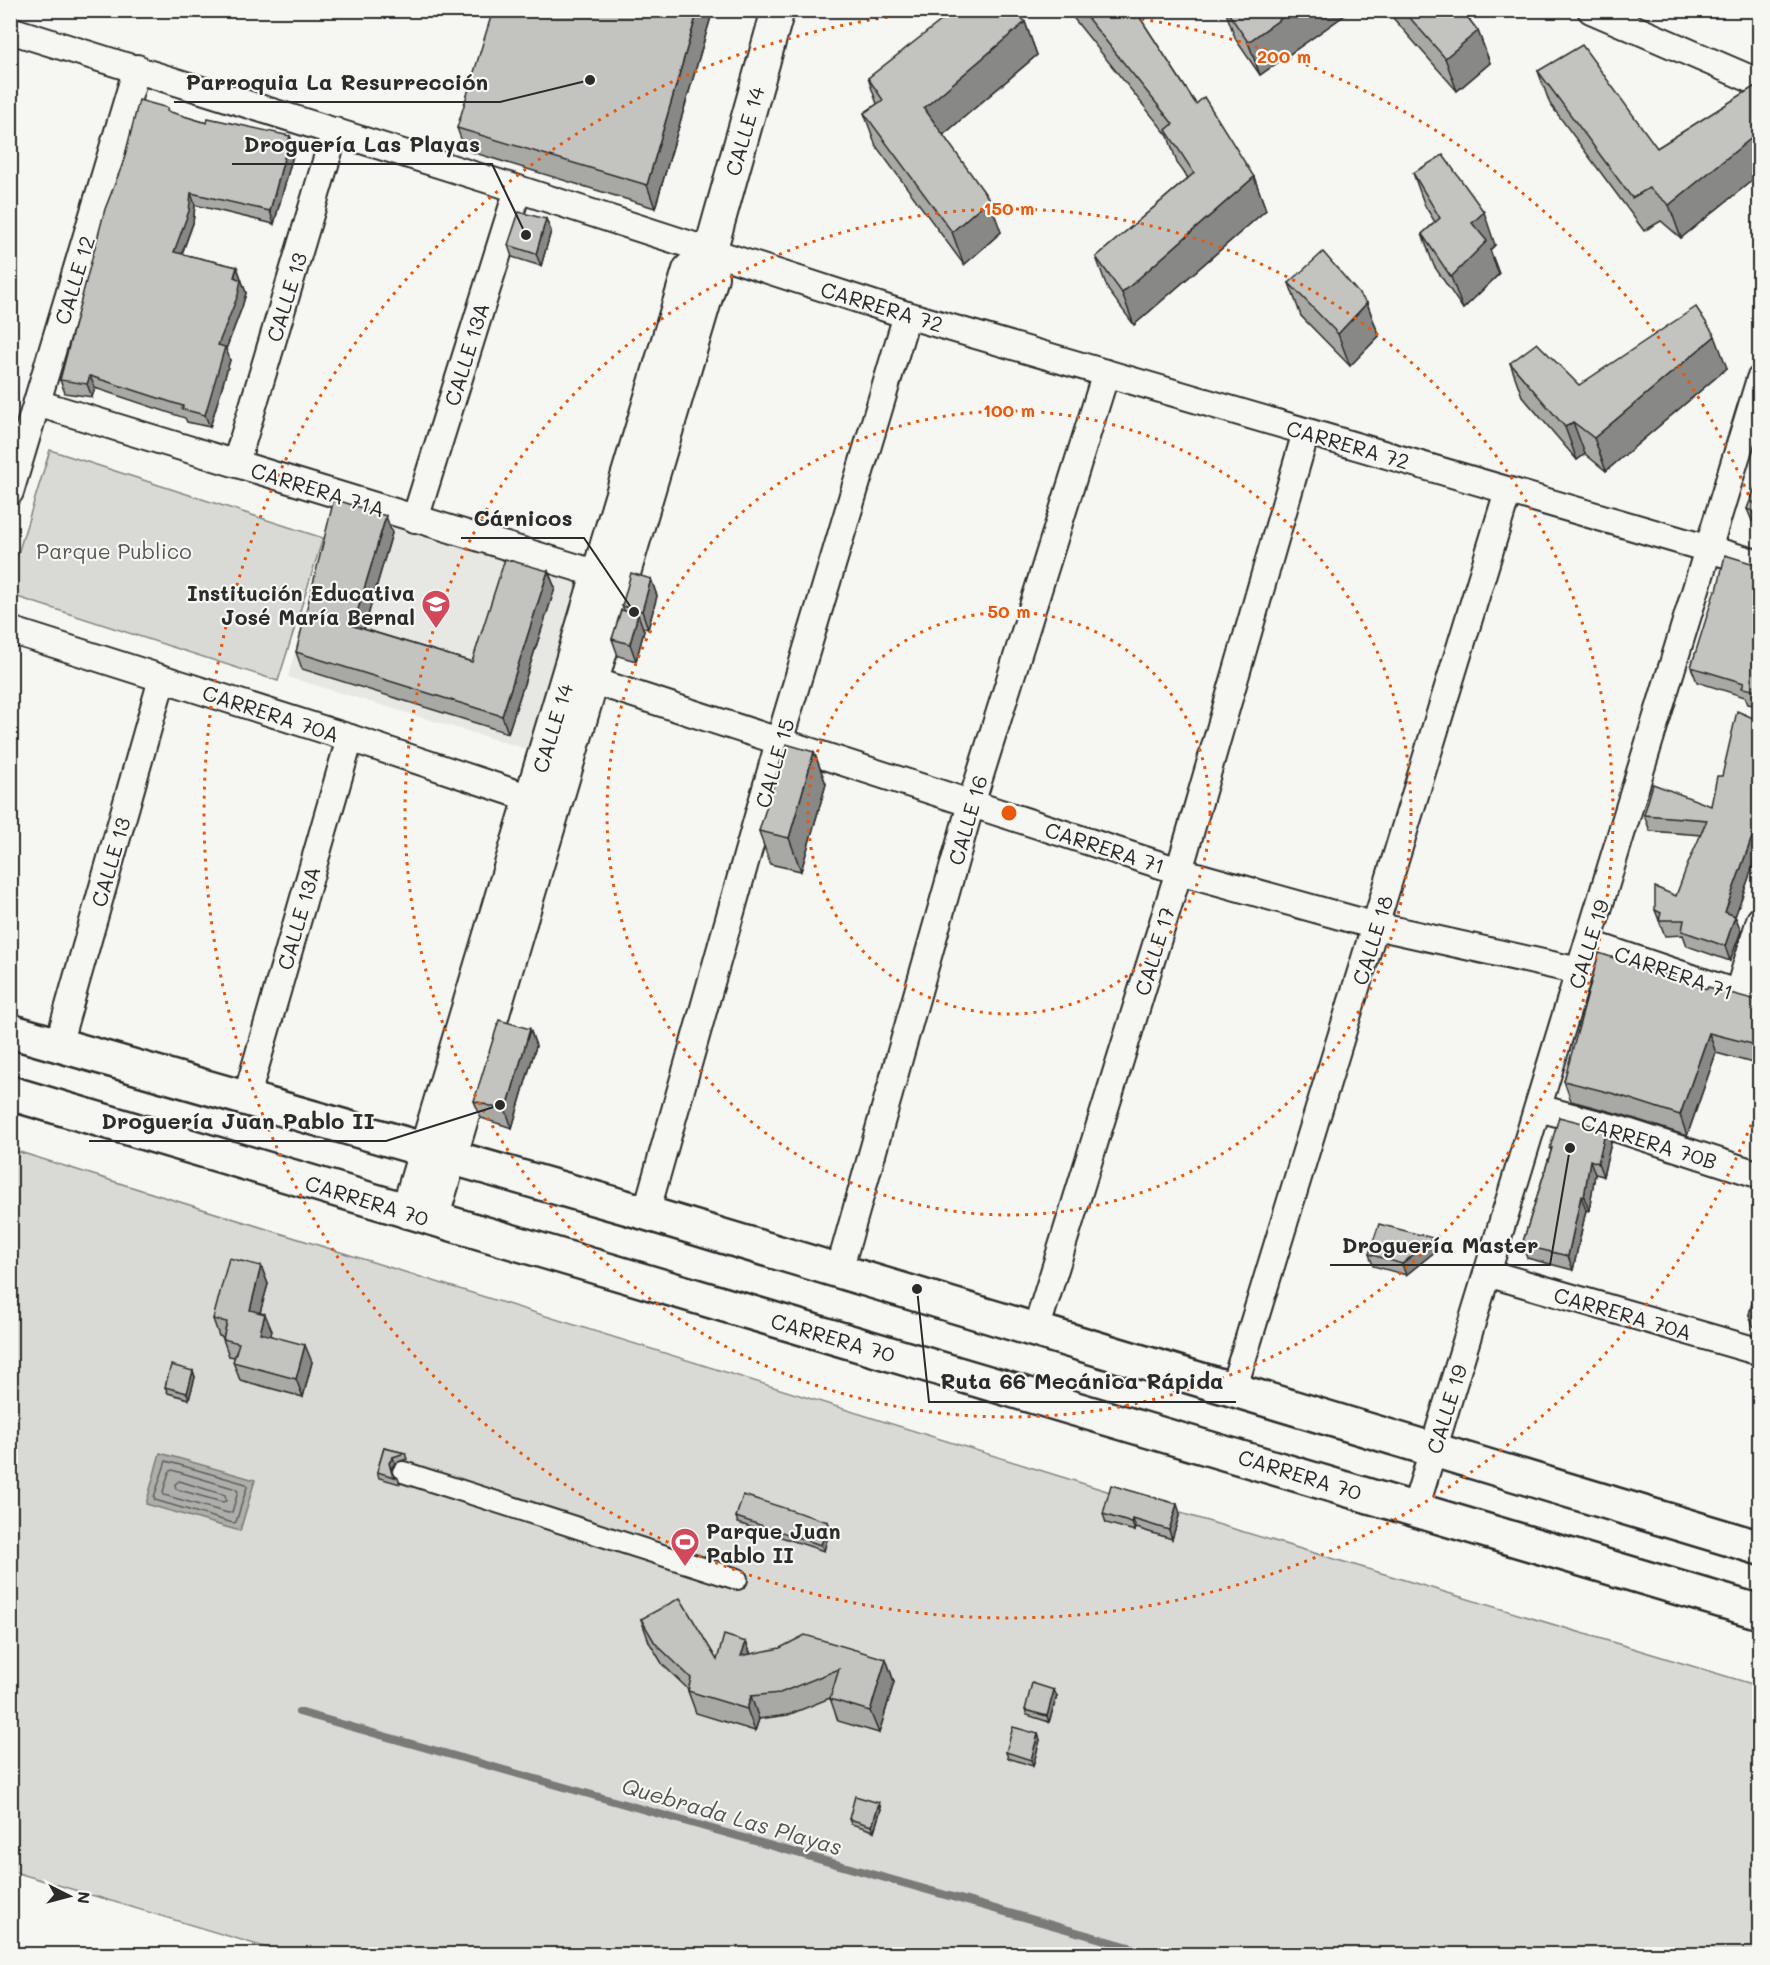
<svg xmlns="http://www.w3.org/2000/svg" width="1770" height="1965" font-family="Mali,sans-serif">
<style>
.built{fill:#e7e7e3}
.green{fill:#d9d9d5;stroke:#828280;stroke-width:1.5}
.water{fill:#aeaeab;stroke:#7a7a78;stroke-width:1.5}
.lines{fill:none;stroke-linecap:round;stroke-linejoin:round}
.shore{stroke:#5f5f5e;stroke-width:1.5}
.stream{stroke:#7a7a78;stroke-width:8}
.pedestrian-casing{stroke:#2b2b2b;stroke-width:24}
.minor-casing{stroke:#2b2b2b;stroke-width:30}
.tertiary-casing{stroke:#2b2b2b;stroke-width:36}
.secondary-casing{stroke:#2b2b2b;stroke-width:38}
.pedestrian{stroke:#f6f6f2;stroke-width:20}
.minor{stroke:#f6f6f2;stroke-width:26}
.tertiary{stroke:#f6f6f2;stroke-width:32}
.secondary{stroke:#f6f6f2;stroke-width:33}
.wall{fill:#a8a8a5;stroke:#2b2b2b;stroke-width:1.5}
.shaded-wall{fill:#888886;stroke:#2b2b2b;stroke-width:1.5}
.building{fill:#c3c3c0;stroke:#2b2b2b;stroke-width:1.5}
.ring{fill:none;stroke:#e8590c;stroke-width:3;stroke-dasharray:3 6}
.labels{text-anchor:middle;dominant-baseline:central;stroke-width:4.5;stroke-linejoin:round;paint-order:stroke}
.street-label{font-size:21px;fill:#2b2b2b;stroke:#f6f6f2}
.park-label{font-size:21px;fill:#565656;stroke:#f6f6f2}
.poi-label{font-size:21px;font-weight:bold;fill:#2b2b2b;stroke:#f6f6f2;text-anchor:end}
.water-label{font-size:22px;font-style:italic;fill:#525251;stroke:#f6f6f2}
.centre{fill:#e8590c;stroke:#f6f6f2;stroke-width:3}
.ring-label{font-size:18px;text-anchor:middle;font-weight:bold;fill:#e8590c;stroke:#f6f6f2;stroke-width:4.5;stroke-linejoin:round;paint-order:stroke}
.leader{fill:none;stroke:#2b2b2b;stroke-width:2}
.callout-dot{fill:#2b2b2b;stroke:#f6f6f2;stroke-width:2}
.callout-label{font-size:22px;text-anchor:middle;font-weight:bold;fill:#2b2b2b;stroke:#f6f6f2;stroke-width:4.5;stroke-linejoin:round;paint-order:stroke}
</style>
<rect width="100%" height="100%" fill="#f6f6f2"/>
<filter id="ink" filterUnits="userSpaceOnUse"><feTurbulence type="fractalNoise" baseFrequency=".0167" numOctaves="2"/><feDisplacementMap in="SourceGraphic" scale="12" xChannelSelector="R" yChannelSelector="G"/><feConvolveMatrix kernelMatrix="1 2 1 2 8 2 1 2 1" color-interpolation-filters="sRGB"/></filter>
<g filter="url(#ink)">
<path class="built" d="M 336,504 L 585,582 L 533,751 L 288,677 Z"/>
<g class="green">
<path d="M 50,450 L 323,538 L 278,681 L 11,595 L 11,576 Z"/>
<path d="M 10,1149 L 1107,1491 L 1759,1686 L 1759,1954 L 288,1954 L 11,1871 Z"/>
</g>
<path class="water" d="M 160,1453 L 255,1480 L 240,1531 L 146,1504 Z"/>
<g class="lines">
<g class="shore">
<path d="M 166,1461 L 246,1484 L 247,1487 L 236,1522 L 233,1523 L 155,1500 L 154,1497 Z"/>
<path d="M 172,1470 L 236,1489 L 238,1492 L 232,1512 L 228,1513 L 164,1495 L 163,1492 L 169,1472 Z"/>
<path d="M 179,1481 L 225,1495 L 226,1501 L 222,1502 L 176,1489 L 175,1484 Z"/>
</g>
<path class="stream" d="M 299,1712 L 1154,1954"/>
<g class="pedestrian-casing">
<path id="pedestrian" d="M 403,1472 L 737,1579"/>
</g>
<g class="minor-casing">
<g id="minor">
<path d="M 1591,10 L 1760,83"/>
<path d="M 10,30 L 518,189 L 907,315 L 1760,564"/>
<path d="M 37,403 L 598,574"/>
<path d="M 236,463 L 335,131"/>
<path d="M 10,492 L 137,68"/>
<path d="M 415,519 L 518,189"/>
<path d="M 10,630 L 350,738 L 530,798"/>
<path d="M 575,675 L 1179,871 L 1376,926 L 1579,971"/>
<path d="M 1588,943 L 1760,1001"/>
<path d="M 1738,993 L 1760,920"/>
<path d="M 58,1045 L 162,679"/>
<path d="M 246,1099 L 350,738"/>
<path d="M 1538,1108 L 1618,1129 L 1760,1175"/>
<path d="M 646,1213 L 779,742 L 907,315"/>
<path d="M 839,1271 L 971,804 L 1106,373"/>
<path d="M 1487,1273 L 1760,1352"/>
<path d="M 1036,1330 L 1179,871 L 1306,432"/>
<path d="M 1233,1390 L 1508,491"/>
<path d="M 1415,1509 L 1760,379"/>
</g>
</g>
<g class="tertiary-casing">
<g id="tertiary">
<path d="M 407,1212 L 689,270 L 710,252"/>
<path d="M 432,1219 L 712,277 L 710,252 L 778,10"/>
</g>
</g>
<g class="secondary-casing">
<g id="secondary">
<path d="M 10,1031 L 646,1213 L 1760,1548"/>
<path d="M 10,1093 C 593,1267 1177,1436 1760,1612"/>
</g>
</g>
<use href="#pedestrian" class="pedestrian"/>
<use href="#minor" class="minor"/>
<use href="#tertiary" class="tertiary"/>
<use href="#secondary" class="secondary"/>
</g>
<g class="wall">
<path d="M 713,10 L 655,208 L 465,150 L 457,128 Z"/>
<path d="M 1067,10 L 1135,10 L 1196,104 L 1254,177 L 1266,210 L 1134,325 L 1108,290 L 1096,257 L 1188,178 L 1177,163 L 1168,136 Z"/>
<path d="M 1225,10 L 1352,10 L 1260,75 L 1236,40 Z"/>
<path d="M 1386,10 L 1462,10 L 1478,31 L 1490,63 L 1457,91 Z"/>
<path d="M 1025,22 L 1037,55 L 943,135 L 1001,232 L 964,265 L 876,146 L 864,113 L 877,104 L 868,78 Z"/>
<path d="M 1538,71 L 1657,148 L 1760,83 L 1760,174 L 1681,238 L 1661,221 L 1644,231 L 1550,104 Z"/>
<path d="M 169,112 L 207,123 L 290,136 L 295,148 L 274,224 L 195,205 L 193,223 L 182,254 L 237,267 L 246,293 L 242,307 L 226,349 L 230,360 L 210,427 L 187,422 L 185,418 L 95,388 L 92,397 L 65,393 L 60,380 Z"/>
<path d="M 1413,173 L 1495,245 L 1490,250 L 1499,274 L 1463,309 L 1434,266 L 1422,234 L 1435,222 L 1425,206 Z"/>
<path d="M 546,219 L 551,231 L 541,266 L 512,257 L 508,245 Z"/>
<path d="M 1289,283 L 1367,303 L 1379,336 L 1350,366 L 1301,316 Z"/>
<path d="M 1510,363 L 1579,385 L 1727,368 L 1606,471 L 1585,454 L 1577,460 L 1522,396 Z"/>
<path d="M 1760,477 L 1760,524 L 1752,521 L 1747,509 Z"/>
<path d="M 392,533 L 364,629 L 472,662 L 548,571 L 555,588 L 508,733 L 302,669 L 296,652 Z"/>
<path d="M 1760,562 L 1760,706 L 1748,704 L 1745,697 L 1697,682 L 1691,667 L 1717,591 L 1751,563 L 1757,563 Z"/>
<path d="M 651,579 L 657,596 L 648,629 L 642,627 L 644,631 L 636,661 L 618,656 L 612,639 L 624,610 L 622,606 Z"/>
<path d="M 1760,721 L 1760,846 L 1735,916 L 1741,931 L 1730,961 L 1687,946 L 1683,935 L 1665,936 L 1655,910 L 1676,896 L 1701,835 L 1650,831 L 1644,815 L 1711,806 L 1722,776 Z"/>
<path d="M 814,752 L 826,784 L 801,871 L 770,864 L 759,831 Z"/>
<path d="M 1760,1001 L 1760,1065 L 1716,1053 L 1687,1136 L 1623,1115 L 1571,1101 L 1564,1081 Z"/>
<path d="M 530,1029 L 536,1046 L 512,1128 L 481,1118 L 474,1101 Z"/>
<path d="M 1606,1129 L 1611,1143 L 1603,1176 L 1595,1174 L 1589,1211 L 1586,1210 L 1573,1270 L 1527,1258 L 1522,1245 L 1551,1151 L 1550,1148 Z"/>
<path d="M 1437,1250 L 1406,1275 L 1373,1266 L 1369,1254 Z"/>
<path d="M 261,1266 L 268,1284 L 260,1312 L 272,1331 L 270,1335 L 312,1362 L 303,1397 L 240,1380 L 233,1362 L 235,1357 L 229,1356 L 223,1339 L 223,1337 L 219,1336 L 213,1319 Z"/>
<path d="M 1760,1273 L 1760,1328 L 1753,1326 L 1749,1315 Z"/>
<path d="M 193,1371 L 195,1377 L 189,1399 L 168,1393 L 165,1387 Z"/>
<path d="M 384,1448 L 405,1453 L 407,1459 L 395,1463 L 391,1469 L 393,1474 L 398,1478 L 400,1484 L 379,1478 L 377,1472 Z"/>
<path d="M 1180,1513 L 1172,1539 L 1136,1528 L 1135,1531 L 1106,1523 L 1103,1514 Z"/>
<path d="M 736,1517 L 828,1522 L 830,1528 L 824,1551 L 738,1523 Z"/>
<path d="M 641,1619 L 717,1660 L 746,1642 L 751,1654 L 886,1659 L 894,1682 L 879,1733 L 838,1721 L 830,1698 L 788,1715 L 759,1719 L 755,1731 L 696,1713 L 688,1691 L 688,1689 L 663,1665 L 649,1642 Z"/>
<path d="M 1057,1696 L 1049,1722 L 1027,1715 L 1025,1710 Z"/>
<path d="M 1038,1734 L 1040,1740 L 1033,1766 L 1008,1758 L 1006,1752 Z"/>
<path d="M 879,1803 L 881,1809 L 874,1831 L 851,1824 L 849,1819 Z"/>
</g>
<g class="shaded-wall">
<path d="M 698,10 L 713,10 L 655,208 L 647,185 Z"/>
<path d="M 1293,10 L 1352,10 L 1260,75 L 1248,42 Z"/>
<path d="M 1025,22 L 1037,55 L 936,141 L 924,108 Z"/>
<path d="M 1478,31 L 1490,63 L 1457,91 L 1445,58 Z"/>
<path d="M 1760,131 L 1760,174 L 1681,238 L 1669,205 Z"/>
<path d="M 290,136 L 295,148 L 274,224 L 270,211 Z"/>
<path d="M 1254,177 L 1266,210 L 1134,325 L 1122,293 Z"/>
<path d="M 191,193 L 195,205 L 193,223 L 178,264 L 174,252 Z"/>
<path d="M 989,199 L 1001,232 L 964,265 L 952,232 Z"/>
<path d="M 1484,212 L 1495,245 L 1490,250 L 1499,274 L 1463,309 L 1451,277 L 1472,223 Z"/>
<path d="M 546,219 L 551,231 L 541,266 L 536,254 Z"/>
<path d="M 237,267 L 246,293 L 242,307 L 226,349 L 230,360 L 210,427 L 205,415 L 218,345 Z"/>
<path d="M 1367,303 L 1379,336 L 1350,366 L 1338,334 Z"/>
<path d="M 1715,336 L 1727,368 L 1606,471 L 1594,438 Z"/>
<path d="M 90,376 L 95,388 L 92,397 L 87,384 Z"/>
<path d="M 1573,422 L 1585,454 L 1577,460 L 1565,427 Z"/>
<path d="M 386,516 L 392,533 L 360,643 L 353,626 Z"/>
<path d="M 548,571 L 555,588 L 508,733 L 502,716 Z"/>
<path d="M 651,579 L 657,596 L 648,629 L 642,611 Z"/>
<path d="M 638,614 L 644,631 L 636,661 L 630,644 Z"/>
<path d="M 814,752 L 826,784 L 801,871 L 789,838 Z"/>
<path d="M 1760,815 L 1760,846 L 1731,928 L 1725,912 Z"/>
<path d="M 1735,916 L 1741,931 L 1730,961 L 1725,946 Z"/>
<path d="M 530,1029 L 536,1046 L 512,1128 L 506,1111 Z"/>
<path d="M 1709,1033 L 1716,1053 L 1687,1136 L 1680,1115 Z"/>
<path d="M 1606,1129 L 1611,1143 L 1603,1176 L 1598,1163 Z"/>
<path d="M 1590,1160 L 1595,1174 L 1589,1211 L 1584,1197 Z"/>
<path d="M 1581,1196 L 1586,1210 L 1573,1270 L 1568,1256 Z"/>
<path d="M 1433,1238 L 1437,1250 L 1406,1275 L 1402,1264 Z"/>
<path d="M 261,1266 L 268,1284 L 256,1327 L 250,1310 Z"/>
<path d="M 265,1314 L 272,1331 L 266,1350 L 260,1333 Z"/>
<path d="M 305,1345 L 312,1362 L 303,1397 L 296,1379 Z"/>
<path d="M 193,1371 L 195,1377 L 189,1399 L 187,1393 Z"/>
<path d="M 393,1457 L 395,1463 L 391,1469 L 393,1477 L 389,1463 Z"/>
<path d="M 1177,1504 L 1180,1513 L 1172,1539 L 1169,1530 Z"/>
<path d="M 1133,1519 L 1136,1528 L 1135,1531 L 1132,1523 Z"/>
<path d="M 828,1522 L 830,1528 L 824,1551 L 821,1545 Z"/>
<path d="M 746,1642 L 754,1664 L 741,1656 Z"/>
<path d="M 886,1659 L 894,1682 L 879,1733 L 870,1711 Z"/>
<path d="M 1054,1690 L 1057,1696 L 1049,1722 L 1047,1716 Z"/>
<path d="M 751,1696 L 759,1719 L 755,1731 L 747,1709 Z"/>
<path d="M 1038,1734 L 1040,1740 L 1033,1766 L 1031,1760 Z"/>
<path d="M 879,1803 L 881,1809 L 874,1831 L 872,1826 Z"/>
</g>
<g class="building">
<path d="M 493,10 L 698,10 L 647,185 L 457,128 Z"/>
<path d="M 955,10 L 1016,10 L 1025,22 L 924,108 L 989,199 L 952,232 L 864,113 L 883,100 L 868,78 Z"/>
<path d="M 1081,10 L 1135,10 L 1196,104 L 1204,97 L 1254,177 L 1122,293 L 1096,257 L 1194,173 L 1166,130 L 1173,124 Z"/>
<path d="M 1226,10 L 1293,10 L 1248,42 Z"/>
<path d="M 1403,10 L 1462,10 L 1478,31 L 1445,58 Z"/>
<path d="M 1582,45 L 1657,148 L 1760,83 L 1760,131 L 1669,205 L 1649,188 L 1632,198 L 1538,71 Z"/>
<path d="M 139,100 L 168,108 L 167,111 L 207,123 L 208,118 L 290,136 L 270,211 L 191,193 L 189,211 L 174,252 L 237,267 L 234,277 L 241,280 L 238,295 L 218,345 L 225,347 L 205,415 L 182,409 L 183,406 L 90,376 L 87,384 L 60,380 L 105,209 L 123,163 Z"/>
<path d="M 1443,155 L 1484,212 L 1472,223 L 1487,241 L 1451,277 L 1422,234 L 1440,218 L 1413,173 Z"/>
<path d="M 519,212 L 546,219 L 536,254 L 508,245 Z"/>
<path d="M 1323,252 L 1367,303 L 1338,334 L 1289,283 Z"/>
<path d="M 1696,307 L 1715,336 L 1594,438 L 1573,422 L 1565,427 L 1510,363 L 1537,343 L 1579,385 Z"/>
<path d="M 1759,477 L 1760,477 L 1760,514 L 1747,509 Z"/>
<path d="M 334,499 L 386,516 L 353,626 L 472,662 L 505,559 L 548,571 L 502,716 L 296,652 Z"/>
<path d="M 1725,555 L 1751,563 L 1757,563 L 1760,562 L 1760,691 L 1742,688 L 1744,683 L 1691,667 L 1715,590 L 1717,591 Z"/>
<path d="M 631,573 L 651,579 L 642,611 L 622,606 Z"/>
<path d="M 621,610 L 638,614 L 630,644 L 612,639 Z"/>
<path d="M 1737,711 L 1760,721 L 1760,815 L 1725,912 L 1735,916 L 1725,946 L 1682,931 L 1684,920 L 1659,920 L 1661,913 L 1655,910 L 1655,887 L 1676,896 L 1687,866 L 1707,820 L 1644,815 L 1653,784 L 1711,806 L 1717,776 L 1722,776 Z"/>
<path d="M 786,744 L 814,752 L 789,838 L 759,831 Z"/>
<path d="M 1599,953 L 1707,989 L 1708,987 L 1760,1001 L 1760,1046 L 1709,1033 L 1680,1115 L 1615,1094 L 1564,1081 Z"/>
<path d="M 499,1020 L 530,1029 L 506,1111 L 474,1101 Z"/>
<path d="M 1559,1117 L 1606,1129 L 1598,1163 L 1590,1160 L 1584,1197 L 1581,1196 L 1568,1256 L 1522,1245 L 1552,1148 L 1550,1148 Z"/>
<path d="M 1379,1224 L 1433,1238 L 1402,1264 L 1369,1254 Z"/>
<path d="M 229,1258 L 261,1266 L 250,1310 L 265,1314 L 260,1333 L 305,1345 L 296,1379 L 233,1362 L 239,1343 L 223,1339 L 227,1322 L 213,1319 Z"/>
<path d="M 1760,1273 L 1760,1317 L 1749,1315 Z"/>
<path d="M 171,1365 L 193,1371 L 187,1393 L 165,1387 Z"/>
<path d="M 384,1448 L 405,1453 L 393,1457 L 389,1463 L 392,1474 L 398,1478 L 377,1472 Z"/>
<path d="M 1111,1485 L 1177,1504 L 1169,1530 L 1133,1519 L 1132,1523 L 1103,1514 Z"/>
<path d="M 743,1495 L 828,1522 L 821,1545 L 736,1517 Z"/>
<path d="M 680,1598 L 717,1660 L 724,1635 L 746,1642 L 741,1656 L 780,1648 L 805,1635 L 886,1659 L 870,1711 L 830,1699 L 839,1669 L 780,1693 L 751,1696 L 747,1709 L 688,1691 L 691,1678 L 655,1643 L 641,1619 Z"/>
<path d="M 1032,1683 L 1054,1690 L 1047,1716 L 1025,1710 Z"/>
<path d="M 1013,1727 L 1038,1734 L 1031,1760 L 1006,1752 Z"/>
<path d="M 855,1796 L 879,1803 L 872,1826 L 849,1819 Z"/>
</g>
</g>
<g class="ring">
<circle cx="1009" cy="813" r="201"/>
<circle cx="1009" cy="813" r="402"/>
<circle cx="1009" cy="813" r="604"/>
<path d="M1758 1108A805 805 0 1 1 939 11M1079 11A805 805 0 0 1 1758 518"/>
</g>
<defs>
<g id="school-pin" transform="scale(1.5)"><path d="M0 17L-7.5 6A9.5 9.5 0 1 1 7.5 6Z" fill="#d1495b" stroke="#f6f6f2"/><path d="M0-5L7-2L0 1L-7-2ZM-4 1L0 2.5L4 1V4Q0 6-4 4Z" fill="#fff"/></g>
<g id="stadium-pin" transform="scale(1.5)"><path d="M0 17L-7.5 6A9.5 9.5 0 1 1 7.5 6Z" fill="#d1495b" stroke="#f6f6f2"/><path d="M0-5a6.5 5 0 1 0 0 10a6.5 5 0 1 0 0-10ZM-3.5-1.8h7v3.6h-7Z" fill="#fff"/></g>
</defs>
<g fill-rule="evenodd">
<use href="#school-pin" x="436" y="604"/>
<use href="#stadium-pin" x="685" y="1542"/>
</g>
<g class="labels">
<g class="street-label">
<text transform="translate(744 131) rotate(-74)">CALLE 14</text>
<text transform="translate(74 280) rotate(-73)">CALLE 12</text>
<text transform="translate(286 297) rotate(-73)">CALLE 13</text>
<text transform="translate(882 306) rotate(17)">CARRERA 72</text>
<text transform="translate(466 354) rotate(-73)">CALLE 13A</text>
<text transform="translate(1348 444) rotate(16)">CARRERA 72</text>
<text transform="translate(318 489) rotate(17)">CARRERA 71A</text>
<text transform="translate(271 713) rotate(18)">CARRERA 70A</text>
<text transform="translate(552 728) rotate(-73)">CALLE 14</text>
<text transform="translate(774 763) rotate(-74)">CALLE 15</text>
<text transform="translate(967 820) rotate(-74)">CALLE 16</text>
<text transform="translate(1105 847) rotate(18)">CARRERA 71</text>
<text transform="translate(110 862) rotate(-74)">CALLE 13</text>
<text transform="translate(298 918) rotate(-74)">CALLE 13A</text>
<text transform="translate(1372 940) rotate(-73)">CALLE 18</text>
<text transform="translate(1588 944) rotate(-73)">CALLE 19</text>
<text transform="translate(1154 951) rotate(-73)">CALLE 17</text>
<text transform="translate(1674 972) rotate(19)">CARRERA 71</text>
<text transform="translate(1649 1141) rotate(17)">CARRERA 70B</text>
<text transform="translate(367 1200) rotate(17)">CARRERA 70</text>
<text transform="translate(1623 1313) rotate(16)">CARRERA 70A</text>
<text transform="translate(833 1337) rotate(16)">CARRERA 70</text>
<text transform="translate(1446 1409) rotate(-73)">CALLE 19</text>
<text transform="translate(1300 1474) rotate(17)">CARRERA 70</text>
</g>
<g class="park-label">
<text x="114" y="550">Parque Publico</text>
</g>
<g class="poi-label">
<text x="415" y="592">Institución Educativa<tspan x="415" dy="24">José María Bernal</tspan></text>
<text x="706" y="1530" text-anchor="start">Parque Juan<tspan x="706" dy="24">Pablo II</tspan></text>
</g>
<g class="water-label">
<text transform="translate(732 1816) rotate(16)">Quebrada Las Playas</text>
</g>
</g>
<circle cx="1009" cy="813" r="9" class="centre"/>
<g class="ring-label">
<text x="1284" y="63">200 m</text>
<text x="1009" y="215">150 m</text>
<text x="1009" y="417">100 m</text>
<text x="1009" y="618">50 m</text>
</g>
<path class="leader" d="M590 80L500 102H174M526 235L492 164H232M634 612L584 538H461M500 1105L386 1141H89M1570 1148L1550 1265H1330M917 1289L929 1402H1236"/>
<g class="callout-dot">
<circle cx="590" cy="80" r="6"/>
<circle cx="526" cy="235" r="6"/>
<circle cx="634" cy="612" r="6"/>
<circle cx="500" cy="1105" r="6"/>
<circle cx="1570" cy="1148" r="6"/>
<circle cx="917" cy="1289" r="6"/>
</g>
<g class="callout-label">
<text x="337" y="90">Parroquia La Resurrección</text>
<text x="362" y="152">Droguería Las Playas</text>
<text x="523" y="526">Cárnicos</text>
<text x="238" y="1129">Droguería Juan Pablo II</text>
<text x="1440" y="1253">Droguería Master</text>
<text x="1082" y="1389">Ruta 66 Mecánica Rápida</text>
</g>
<rect width="1770" height="1965" fill="none" stroke="#f6f6f2" stroke-width="36"/>
<rect x="18" y="18" width="1734" height="1929" fill="none" stroke="#2b2b2b" stroke-width="2" filter="url(#ink)"/>
<g transform="translate(69 1896) rotate(96)" stroke="#f6f6f2" stroke-width="4.5" paint-order="stroke">
<path d="M0-4.5L10 22L0 15L-10 22Z" fill="#2b2b2b"/>
<text y="-9" font-size="16" font-weight="bold" text-anchor="middle" fill="#2b2b2b">N</text>
</g>
</svg>
